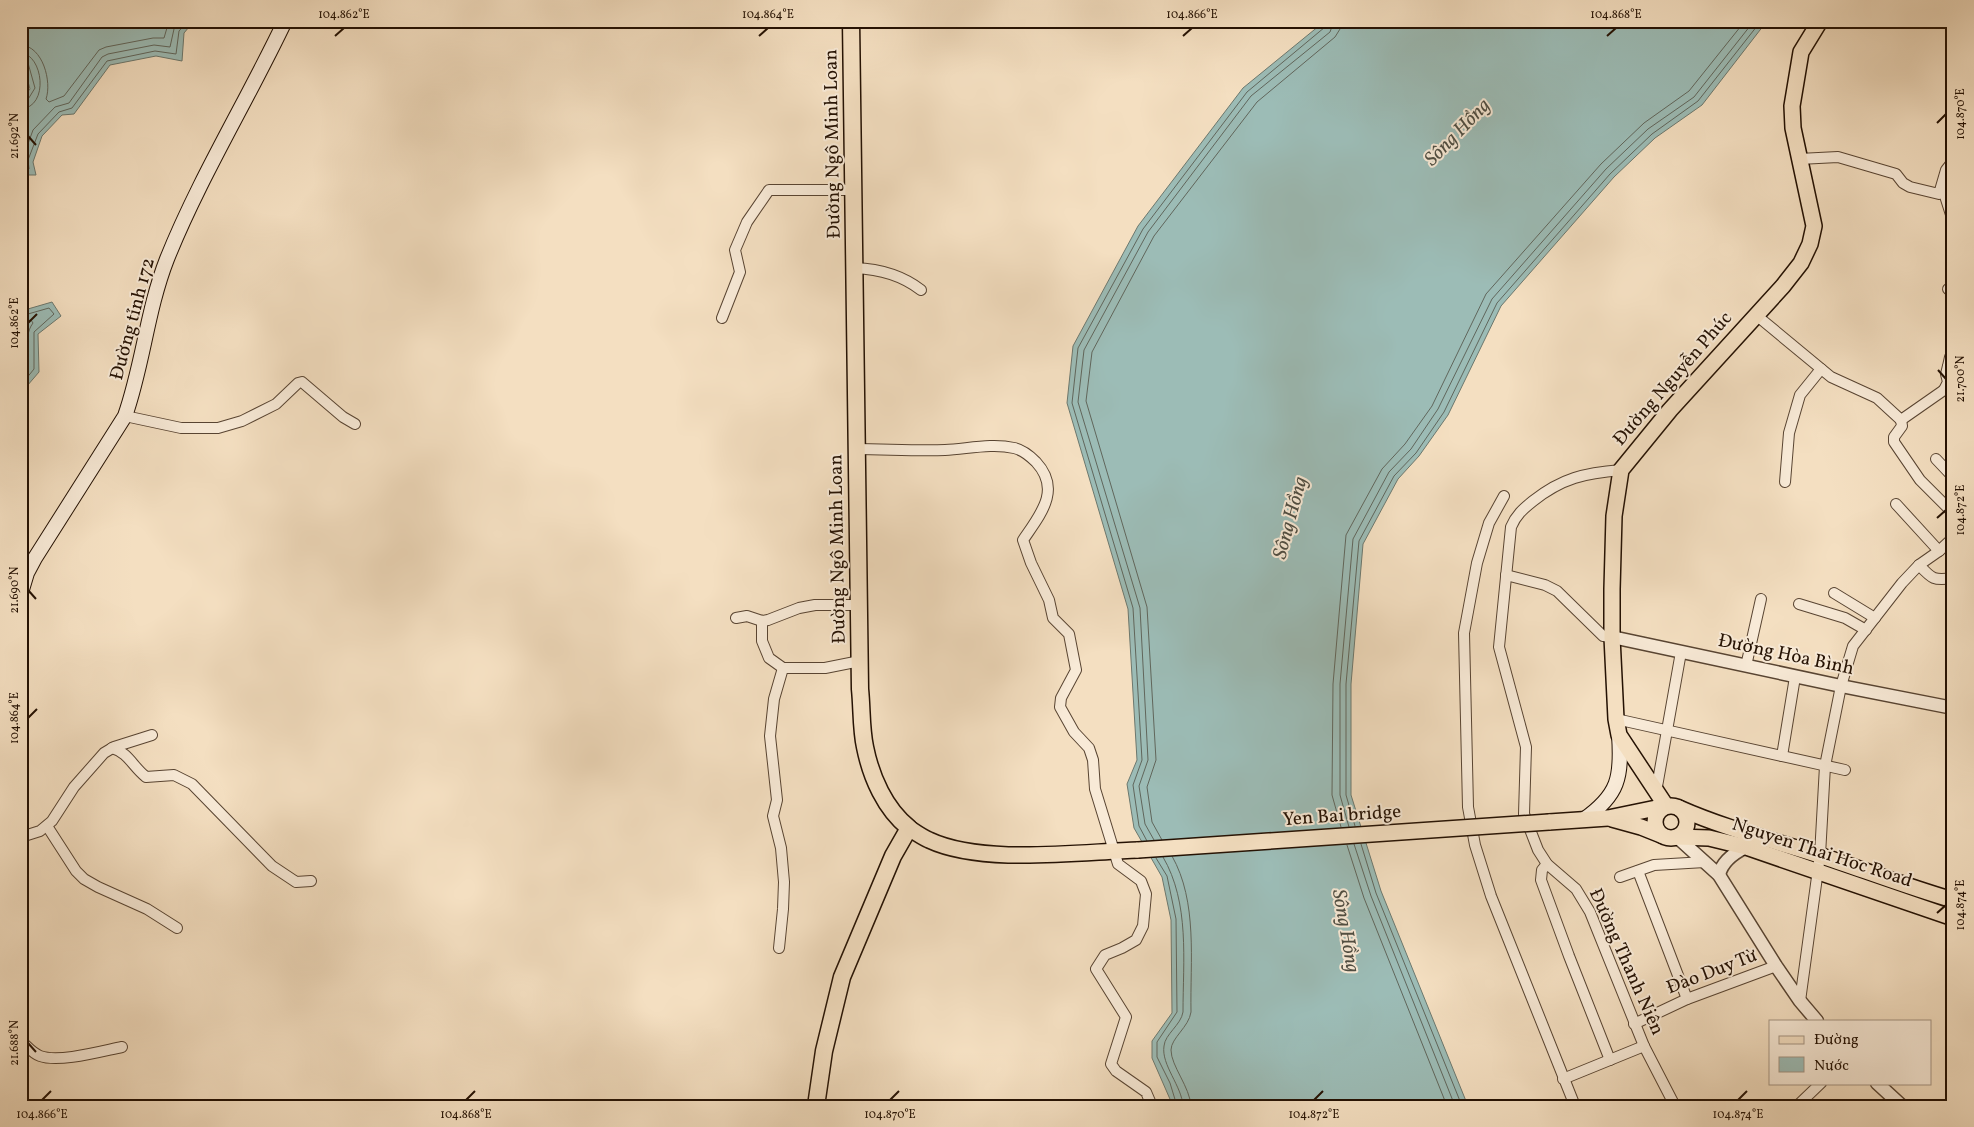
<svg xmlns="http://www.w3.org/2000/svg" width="1974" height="1127" font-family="Vollkorn,serif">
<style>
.water{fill:#9cbcb6;stroke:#6c786e}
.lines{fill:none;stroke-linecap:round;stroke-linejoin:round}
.shore{stroke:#60665c;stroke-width:1}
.minor-casing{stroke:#584432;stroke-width:12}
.tertiary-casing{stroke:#584432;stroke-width:15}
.secondary-casing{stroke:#241103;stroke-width:16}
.primary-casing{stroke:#241103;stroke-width:18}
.trunk-casing{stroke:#241103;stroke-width:19}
.minor{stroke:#f8ead7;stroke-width:10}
.tertiary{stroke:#f8ead7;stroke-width:12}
.secondary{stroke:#f8ead7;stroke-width:14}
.primary{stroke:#f4dfc1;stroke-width:15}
.trunk{stroke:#f4dfc1;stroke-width:16}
.primary-bridge-casing{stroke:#241103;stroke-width:18;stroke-linecap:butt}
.primary-bridge{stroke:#f4dfc1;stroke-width:15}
.ticks{fill:none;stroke:#241103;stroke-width:2}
.labels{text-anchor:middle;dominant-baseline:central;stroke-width:4;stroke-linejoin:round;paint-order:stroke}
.street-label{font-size:19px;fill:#241103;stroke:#f8ead7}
.water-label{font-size:20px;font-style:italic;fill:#4e4d42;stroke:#f8ead7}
.neatline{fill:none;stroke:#241103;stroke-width:2}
.ticks-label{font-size:12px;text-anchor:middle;fill:#241103}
</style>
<rect width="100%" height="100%" fill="#f4dfc1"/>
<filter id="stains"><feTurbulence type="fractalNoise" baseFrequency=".004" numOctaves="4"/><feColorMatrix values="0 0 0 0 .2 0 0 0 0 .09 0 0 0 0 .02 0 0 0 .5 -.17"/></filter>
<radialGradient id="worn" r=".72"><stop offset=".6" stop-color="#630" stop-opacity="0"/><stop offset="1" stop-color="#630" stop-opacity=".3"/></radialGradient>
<g class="water">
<path d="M 22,21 L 194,21 L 184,33 L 182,61 L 156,56 L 110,65 L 74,114 L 62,115 L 42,136 L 33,162 L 36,175 L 21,175 L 21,100 L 30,89 L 21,56 Z"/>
<path d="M 1325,21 L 1767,21 L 1702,105 L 1655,138 L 1614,177 L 1501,306 L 1448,415 L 1419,456 L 1398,479 L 1363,544 L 1351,684 L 1351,795 L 1381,891 L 1468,1106 L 1173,1106 L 1152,1058 L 1152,1041 L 1172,1013 L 1171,920 L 1162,877 L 1134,828 L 1127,784 L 1137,760 L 1128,609 L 1067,403 L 1073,346 L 1138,226 L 1243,88 Z"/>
<path d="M 52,302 L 61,316 L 38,334 L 39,372 L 21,393 L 21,311 Z"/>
</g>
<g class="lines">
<g class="shore">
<path d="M 21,45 C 43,46 52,82 46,99 L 49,102 L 64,96 L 99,50 L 106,47 L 153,38 L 164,38 L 169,21"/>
<path d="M 21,53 C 43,54 50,107 21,109"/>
<path d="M 21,59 L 25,60 L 28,63 L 35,88 L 27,101 L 21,103"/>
<path d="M 21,163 L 33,130 L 55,107 L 69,103 L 102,57 L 108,54 L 154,45 L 170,47 L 174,29 L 179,21"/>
<path d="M 21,170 L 29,169 L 28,160 L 38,134 L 59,112 L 72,108 L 107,61 L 155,51 L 176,54 L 179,31 L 188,21"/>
<path d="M 21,316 L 49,308 L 54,314 L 34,332 L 34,369 L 21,385"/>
<path d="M 21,322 L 31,320 L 33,323 C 21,339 34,360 21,375"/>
<path d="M 1355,826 L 1346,795 L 1346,684 L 1359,541 L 1394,476 L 1416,453 L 1444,412 L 1497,303 L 1610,174 L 1652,134 L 1698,101 L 1761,21"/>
<path d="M 1341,827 L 1332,795 L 1333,684 L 1346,535 L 1382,469 L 1405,444 L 1432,406 L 1486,294 L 1601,164 L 1644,123 L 1689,91 L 1745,21"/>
<path d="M 1349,827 L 1340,795 L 1340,684 L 1353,539 L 1389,472 L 1411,449 L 1438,409 L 1492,299 L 1606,169 L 1648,129 L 1694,97 L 1754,21"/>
<path d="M 1154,840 L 1145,824 L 1139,786 L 1148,760 L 1140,608 L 1078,402 L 1084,350 L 1148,232 L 1251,96 L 1330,32 L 1334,21"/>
<path d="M 1162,840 L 1152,822 L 1147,787 L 1156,760 L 1147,607 L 1086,401 L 1092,352 L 1154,236 L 1257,102 L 1335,37 L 1340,29 L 1341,21"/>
<path d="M 1147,841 L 1139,826 L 1133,785 L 1142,760 L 1133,608 L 1072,403 L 1078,348 L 1143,229 L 1247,92 L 1325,27 L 1327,21"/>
<path d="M 1354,844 L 1371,896 L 1455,1106"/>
<path d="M 1361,844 L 1376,893 L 1462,1106"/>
<path d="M 1347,845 L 1364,898 L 1447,1106"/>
<path d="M 1172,856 C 1198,902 1190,961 1191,1012 C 1189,1027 1171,1038 1171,1050 C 1171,1066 1190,1087 1191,1106"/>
<path d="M 1163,857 C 1190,903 1183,961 1183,1012 C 1181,1025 1165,1034 1164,1046 C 1161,1065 1182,1086 1183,1106"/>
<path d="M 1156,858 L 1167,876 L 1176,919 L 1177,1012 L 1157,1042 L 1157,1057 L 1170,1083 L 1177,1106"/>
</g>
<g class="minor-casing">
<g id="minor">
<path d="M 1799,159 L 1838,157 L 1896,174 L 1903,183 L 1910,187 L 1939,194 L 1946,170 L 1953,161"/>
<path d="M 1945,196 L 1953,221"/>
<path d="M 855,268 C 879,269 903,276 921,290"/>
<path d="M 1948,289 L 1953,293"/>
<path d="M 1756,315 L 1831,377 L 1877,398 L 1901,420 L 1944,390 L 1953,392"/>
<path d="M 722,318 L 740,272 L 735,250 L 747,222 L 769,190 L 854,190"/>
<path d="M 1944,390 L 1948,382 L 1946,374 L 1948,366 L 1950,357 L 1953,355"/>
<path d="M 125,416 L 181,428 L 218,428 L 242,421 L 276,404 L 298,383 L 302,382 L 343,417 L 355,424"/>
<path d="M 1901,420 L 1902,426 L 1894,437 L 1894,442 L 1920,480 L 1953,513"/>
<path d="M 856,449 C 885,449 915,451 945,450 C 967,449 992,443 1014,448 C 1023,450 1029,455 1036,462 C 1062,490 1040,515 1023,540 L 1031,563 L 1049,600 L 1053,618 L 1069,634 L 1076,670 L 1061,698 L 1060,707 L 1074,732 L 1089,748 L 1093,760 L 1095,789 L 1118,864 L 1141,881 L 1146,894 L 1143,926 L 1136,940 L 1122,948 L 1105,955 L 1096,969 L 1126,1017 L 1111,1064 L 1116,1071 L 1146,1092 L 1152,1106"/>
<path d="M 1936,459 L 1953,477"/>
<path d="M 1621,470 C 1585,473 1562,478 1533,501 C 1523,509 1516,515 1511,527 L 1499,647 L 1526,747 L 1524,814 L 1538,850 L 1547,864 L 1576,889 L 1590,912 L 1644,1046 L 1675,1106"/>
<path d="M 1785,482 L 1789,433 L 1800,395 L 1821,369"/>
<path d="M 1504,496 L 1489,523 L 1477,563 L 1464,633 L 1468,807 L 1475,845 L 1491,896 L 1575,1106"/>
<path d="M 1896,504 L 1939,551"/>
<path d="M 1919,565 C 1932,579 1934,581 1953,578"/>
<path d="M 1506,575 L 1545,585 L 1557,591 L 1603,636 L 1612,637"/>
<path d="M 1834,593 L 1875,618"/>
<path d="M 1799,604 L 1845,618 L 1866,630"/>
<path d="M 736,618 L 747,616 L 762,621 L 768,620 L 799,608 L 815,605 L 860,605"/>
<path d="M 762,621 L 762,641 L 769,658 L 783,668 L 825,668 L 860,661"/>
<path d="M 1746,666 L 1761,599"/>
<path d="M 1616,719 L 1845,770"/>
<path d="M 112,748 C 129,753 132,766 146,777 L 174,775 L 192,784 L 272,866 L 296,882 L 311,881"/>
<path d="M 1782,756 L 1795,677"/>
<path d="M 1656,792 L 1681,652"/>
<path d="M 47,826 L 76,871 L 84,879 L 98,887 L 147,909 L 177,928"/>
<path d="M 21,837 L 40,831 L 52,821 L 74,787 L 104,753 L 114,747 L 152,735"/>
<path d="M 1547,864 L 1542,870 L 1541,880 L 1569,956 L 1610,1060"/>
<path d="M 1638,871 L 1687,999"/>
<path d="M 1620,877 L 1654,865 L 1705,862"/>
<path d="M 779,948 L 783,909 L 784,882 L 781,848 L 773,816 L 777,800 L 770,736 L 774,699 L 783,668"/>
<path d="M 1800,1001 L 1820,855 L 1825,766 L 1841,686 L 1853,646 L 1902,583 L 1919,565 L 1939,551 L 1953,538"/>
<path d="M 1634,1024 L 1687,999 L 1776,966"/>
<path d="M 21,1041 C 27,1046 32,1053 40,1056 C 59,1063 102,1051 122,1047"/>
<path d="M 1563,1079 L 1644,1046"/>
<path d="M 1797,1106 L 1821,1083"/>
</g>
</g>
<g class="tertiary-casing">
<g id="tertiary">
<path d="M 1612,637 L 1841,686 L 1953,708"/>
<path d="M 1677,837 L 1719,875 L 1776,966 L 1800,1001 L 1817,1021"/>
<path d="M 1719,875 C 1722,861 1734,853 1746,847"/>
<path d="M 1877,1083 L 1902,1106"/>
</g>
</g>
<g class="secondary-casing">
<g id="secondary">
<path d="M 21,593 L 27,573 L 35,558 L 125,416 C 143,365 147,310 167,259 C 200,177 247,101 285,21"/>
<path d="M 1583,820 C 1619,795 1622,777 1619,735"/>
</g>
</g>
<g class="primary-casing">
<g id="primary">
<circle cx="1671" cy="822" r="16"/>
<path d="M 1679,808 C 1724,828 1772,840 1819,855 C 1864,870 1908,887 1953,900"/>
<path d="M 1612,819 L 1641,827 L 1661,835"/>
<path d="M 1549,822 L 1608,818 L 1666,806 L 1619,735 L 1616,719 L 1612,637 L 1612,589 L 1614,516 L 1621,470 L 1670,410 L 1783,286 L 1801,263 L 1810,244 L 1814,226 L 1793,128 L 1792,106 L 1801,52 L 1820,21"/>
<path d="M 909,828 C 915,832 922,837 929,840 C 982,865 1078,852 1138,850"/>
<path d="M 1677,837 L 1709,838 L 1746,847 L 1953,918"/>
</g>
</g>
<g class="trunk-casing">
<path id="trunk" d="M 816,1106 L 824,1051 L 842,977 L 893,856 L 909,828 C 885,809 871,777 865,747 C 861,729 862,708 860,689 L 851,21"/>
</g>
<use href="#minor" class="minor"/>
<use href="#tertiary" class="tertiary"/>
<use href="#secondary" class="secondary"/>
<use href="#primary" class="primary"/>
<use href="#trunk" class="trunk"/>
<g class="primary-bridge-casing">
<path id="primary-bridge" d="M 1138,850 L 1549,822"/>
</g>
<use href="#primary-bridge" class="primary-bridge"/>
</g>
<path class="ticks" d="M 335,36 L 344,28M 759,36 L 768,28M 1183,36 L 1192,28M 1607,36 L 1616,28M 1937,123 L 1946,114M 28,136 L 36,145M 28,323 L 37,314M 1938,370 L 1946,379M 1937,518 L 1946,510M 28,590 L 36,599M 28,718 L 37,709M 1937,913 L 1946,905M 28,1043 L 36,1052M 42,1100 L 51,1091M 466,1100 L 475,1091M 890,1100 L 899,1091M 1314,1100 L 1323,1091M 1738,1100 L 1747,1091"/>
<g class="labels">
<g class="street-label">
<text transform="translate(833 144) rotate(-91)">Đường Ngô Minh Loan</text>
<text transform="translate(133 319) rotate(-75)">Đường tỉnh 172</text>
<text transform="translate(1673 379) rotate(-49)">Đường Nguyễn Phúc</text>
<text transform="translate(838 549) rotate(-91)">Đường Ngô Minh Loan</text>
<text transform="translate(1786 655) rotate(12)">Đường Hòa Bình</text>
<text transform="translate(1342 816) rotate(-4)">Yen Bai bridge</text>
<text transform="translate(1822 853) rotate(18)">Nguyen Thai Hoc Road</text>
<text transform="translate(1626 962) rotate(66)">Đường Thanh Niên</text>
<text transform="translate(1712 972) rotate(-21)">Đào Duy Từ</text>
</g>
<g class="water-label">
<text transform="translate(1458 133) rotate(-46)">Sông Hồng</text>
<text transform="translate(1291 518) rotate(-75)">Sông Hồng</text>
<text transform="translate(1345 931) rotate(80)">Sông Hồng</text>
</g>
</g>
<rect width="1974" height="1127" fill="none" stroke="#f4dfc1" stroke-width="55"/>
<rect x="1769" y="1020" width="162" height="65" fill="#f8ead7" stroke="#a39382"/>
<rect x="1779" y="1036" width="25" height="8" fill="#f4dfc1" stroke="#a39382"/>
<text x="1814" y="1044" font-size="15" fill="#241103">Đường</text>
<rect x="1779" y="1057" width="25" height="15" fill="#9cbcb6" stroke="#a39382"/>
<text x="1814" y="1070" font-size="15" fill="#241103">Nước</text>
<rect x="28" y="28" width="1918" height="1072" class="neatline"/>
<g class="ticks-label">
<text x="344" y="18">104.862°E</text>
<text x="768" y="18">104.864°E</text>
<text x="1192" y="18">104.866°E</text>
<text x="1616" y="18">104.868°E</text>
<text transform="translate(1960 114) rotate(-90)" y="4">104.870°E</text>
<text transform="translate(14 136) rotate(-90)" y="4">21.692°N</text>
<text transform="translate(14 323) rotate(-90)" y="4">104.862°E</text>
<text transform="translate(1960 379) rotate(-90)" y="4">21.700°N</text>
<text transform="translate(1960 510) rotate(-90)" y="4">104.872°E</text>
<text transform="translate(14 590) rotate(-90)" y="4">21.690°N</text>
<text transform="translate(14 718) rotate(-90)" y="4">104.864°E</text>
<text transform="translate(1960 905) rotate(-90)" y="4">104.874°E</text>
<text transform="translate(14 1043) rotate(-90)" y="4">21.688°N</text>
<text x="42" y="1118">104.866°E</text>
<text x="466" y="1118">104.868°E</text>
<text x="890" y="1118">104.870°E</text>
<text x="1314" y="1118">104.872°E</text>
<text x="1738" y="1118">104.874°E</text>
</g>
<rect width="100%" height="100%" filter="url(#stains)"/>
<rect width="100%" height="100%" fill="url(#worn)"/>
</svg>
